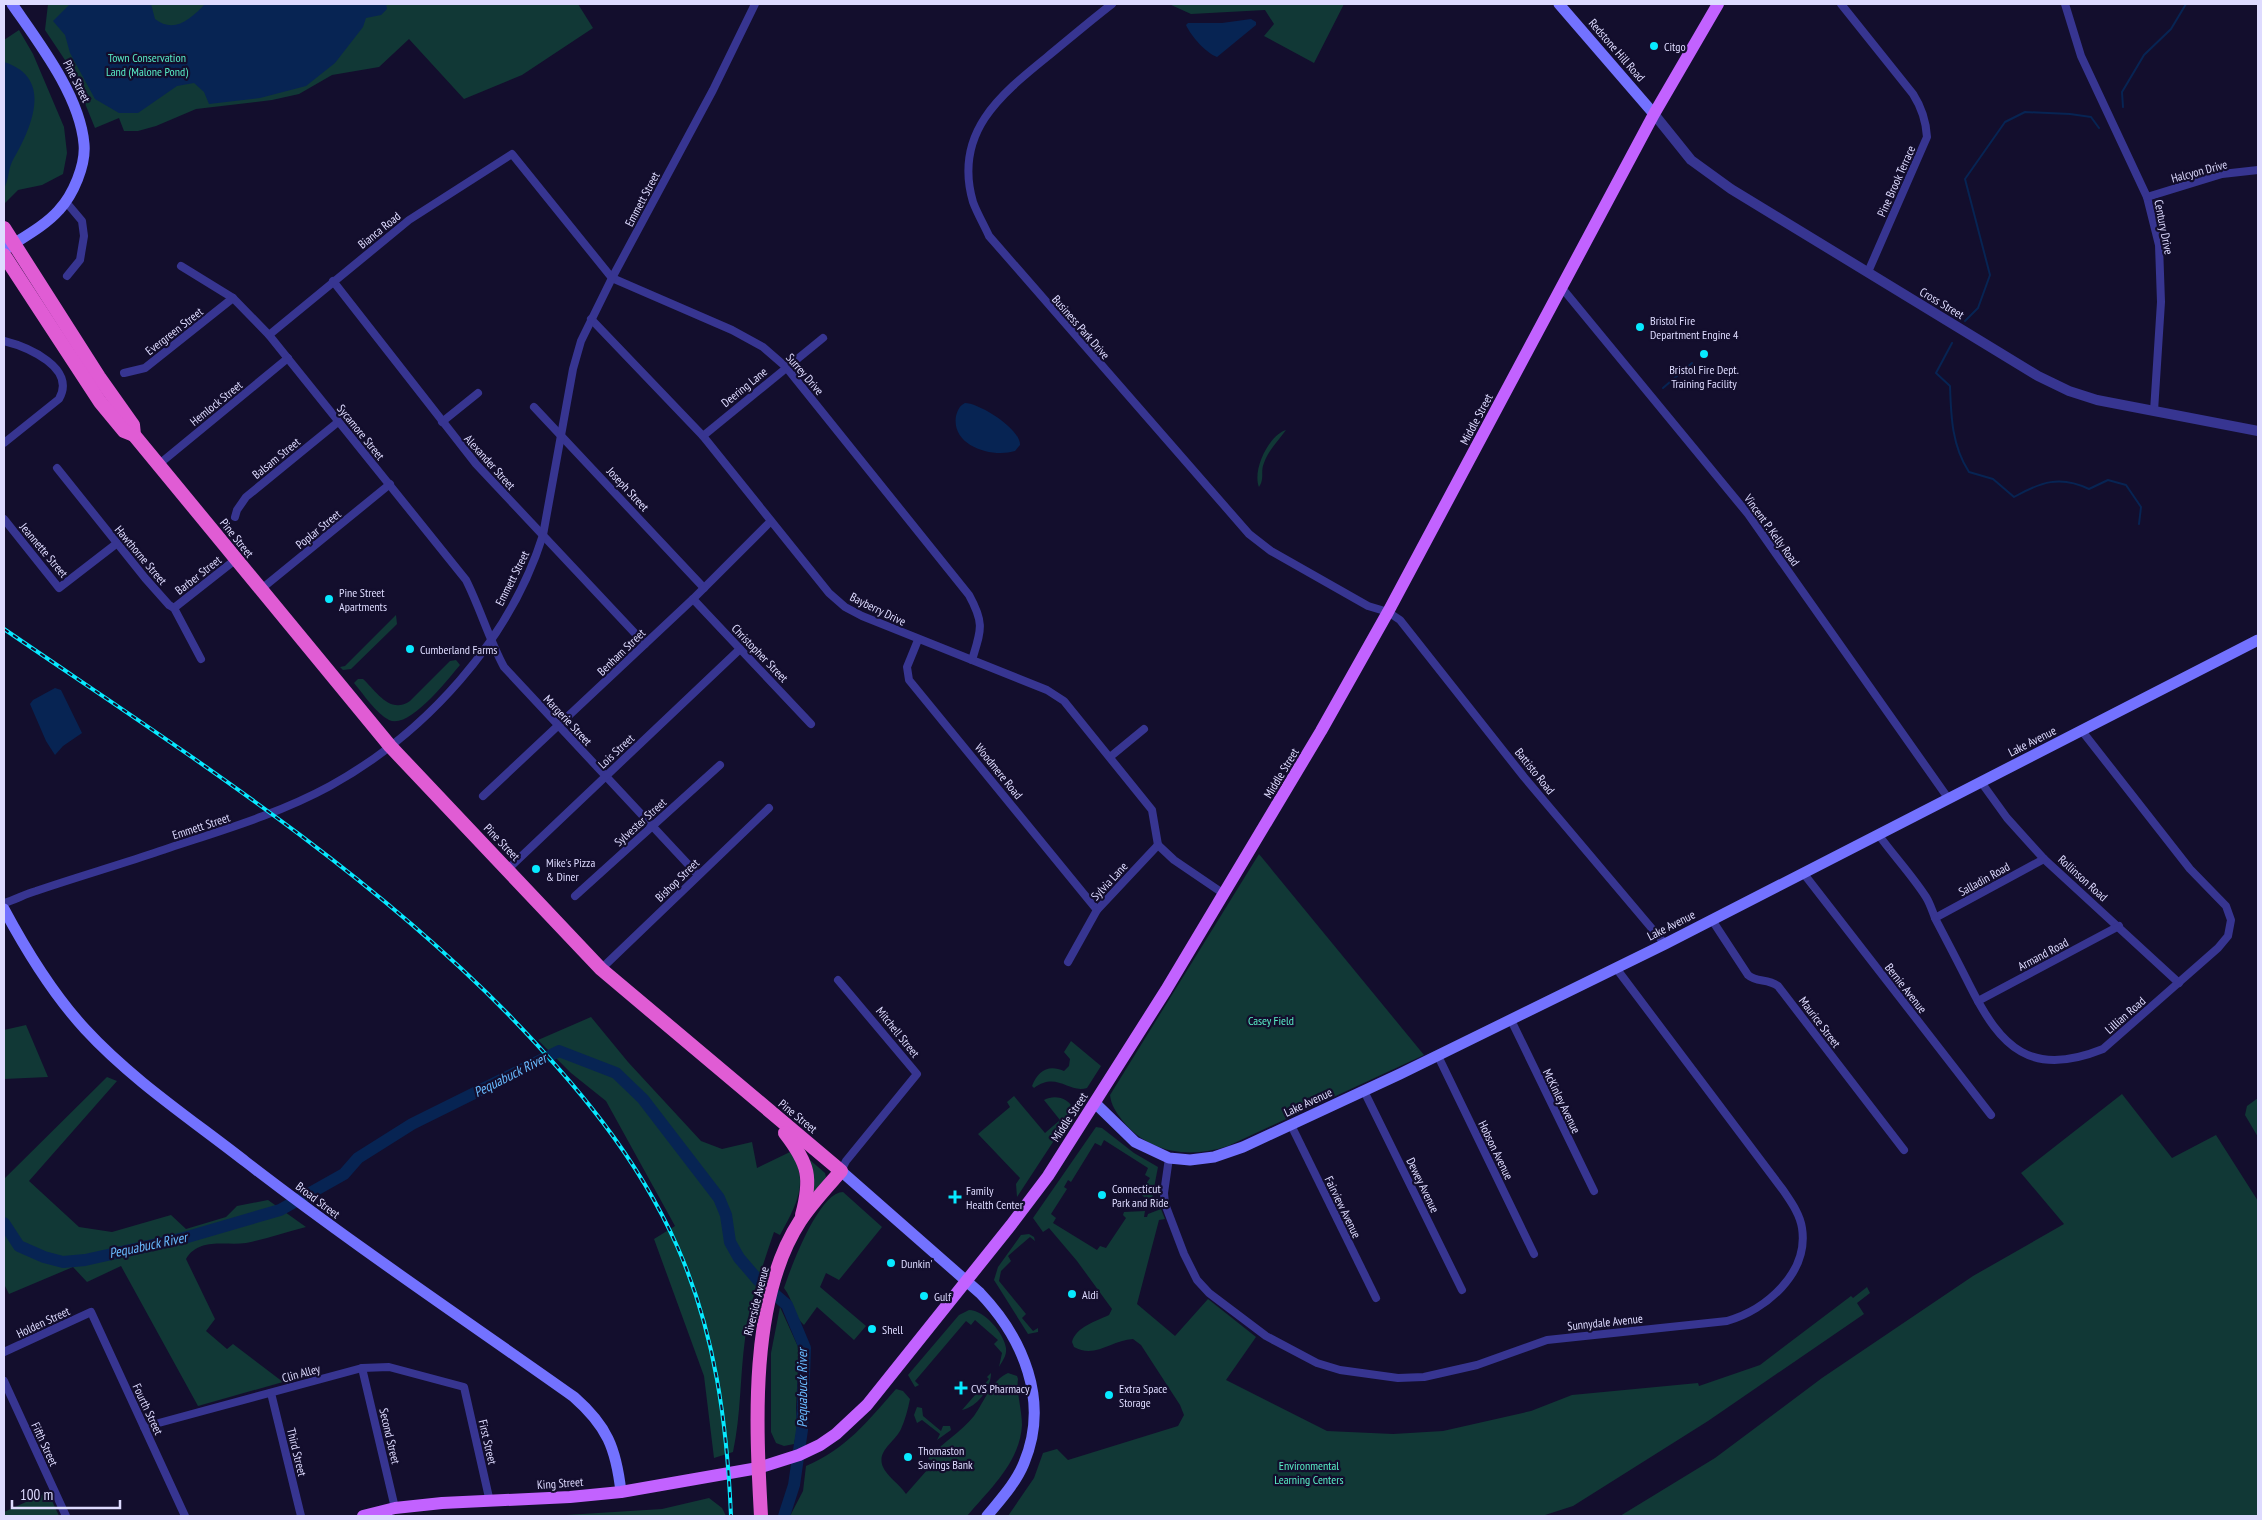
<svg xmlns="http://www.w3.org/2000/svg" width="2262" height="1520" font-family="'PT Sans Narrow',sans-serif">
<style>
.green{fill:#113836}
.water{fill:#072453}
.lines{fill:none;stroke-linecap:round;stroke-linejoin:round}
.stream{stroke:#072453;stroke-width:2}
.river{stroke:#072453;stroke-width:12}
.minor{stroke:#373591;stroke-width:8}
.tertiary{stroke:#373591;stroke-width:10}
.secondary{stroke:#7372ff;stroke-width:11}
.primary{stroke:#c262ff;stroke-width:12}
.trunk{stroke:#e05cd4;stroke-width:14}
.rail-casing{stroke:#07e9ff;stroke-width:4}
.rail{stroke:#130e2d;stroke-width:2;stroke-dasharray:5.5;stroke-linecap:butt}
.poi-dot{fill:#07e9ff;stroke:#130e2d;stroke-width:2}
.labels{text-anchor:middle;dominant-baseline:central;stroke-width:4.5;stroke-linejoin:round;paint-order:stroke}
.poi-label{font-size:12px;fill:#dedbff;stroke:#130e2d;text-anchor:start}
.street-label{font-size:12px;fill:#dedbff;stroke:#130e2d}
.park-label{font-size:12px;fill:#59edc6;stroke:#130e2d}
.water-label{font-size:14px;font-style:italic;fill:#69bbff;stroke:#130e2d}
</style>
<rect width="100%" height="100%" fill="#130e2d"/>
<g class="green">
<path d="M 48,4 L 578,4 L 593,28 L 522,75 L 464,99 L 409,39 L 379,67 L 332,75 L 299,94 L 272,100 L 196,109 L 156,126 L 138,131 L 124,131 L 119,118 L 95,128 L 71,69 L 45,30 Z"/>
<path d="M 1169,4 L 1344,4 L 1314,63 L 1264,36 L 1274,24 L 1265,10 L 1191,14 Z"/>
<path d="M 19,30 L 33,54 L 64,127 L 67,153 L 63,174 L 42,185 L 18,190 L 4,204 L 4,40 Z"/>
<path d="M 1286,430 C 1279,440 1269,449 1264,463 C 1260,472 1265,478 1259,487 C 1252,470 1269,435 1286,430 Z"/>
<path d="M 396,615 L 397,624 L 393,628 L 351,669 L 343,670 L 340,667 L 345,666 Z"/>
<path d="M 456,660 L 460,665 C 448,679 409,730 389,720 C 376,713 364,695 354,683 L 358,679 L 363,679 C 376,691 390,715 410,701 L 450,661 Z"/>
<path d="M 1259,854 L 1424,1055 L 1228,1146 C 1189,1159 1148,1153 1122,1120 C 1116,1112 1111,1105 1110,1095 Z"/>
<path d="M 591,1017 L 628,1062 L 701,1141 L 722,1149 L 752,1142 L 757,1168 L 790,1152 C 811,1181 795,1207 780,1235 L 774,1232 C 762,1267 750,1302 745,1339 C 740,1376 741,1415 733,1452 L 714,1458 L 704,1376 L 654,1239 L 675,1226 L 606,1101 L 571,1073 L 538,1040 Z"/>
<path d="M 26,1025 L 48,1077 L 4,1079 L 4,1030 Z"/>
<path d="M 1071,1041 L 1101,1066 L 1087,1088 C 1069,1094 1057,1071 1034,1088 L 1032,1086 C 1038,1071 1048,1064 1064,1071 L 1069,1066 L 1070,1059 L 1064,1052 Z"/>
<path d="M 107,1077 L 117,1081 L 29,1181 L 79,1227 L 112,1232 L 171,1215 L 186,1229 L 226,1217 L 237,1206 L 268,1200 L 306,1227 C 286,1232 266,1239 246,1243 C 226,1246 199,1237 186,1259 L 215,1319 L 206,1331 L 227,1349 L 233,1344 L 283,1382 L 198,1406 L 121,1266 L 87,1282 L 73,1267 L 9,1294 L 4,1284 L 4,1179 Z"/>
<path d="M 2122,1094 L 2172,1158 L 2216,1135 L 2258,1201 L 2258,1516 L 1620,1516 L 1715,1458 L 1822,1378 L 1973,1276 L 2064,1224 L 2021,1173 Z"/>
<path d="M 1014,1096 L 1045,1133 L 1060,1120 L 1044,1100 C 1055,1094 1069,1098 1074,1110 L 1017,1197 L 1016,1184 L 1020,1178 L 978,1134 L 1010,1107 L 1007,1102 Z"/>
<path d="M 2258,1098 L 2258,1137 L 2245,1115 L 2247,1106 Z"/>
<path d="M 1096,1127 L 1102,1128 L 1134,1153 L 1158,1167 L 1152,1198 L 1146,1199 L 1139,1192 L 1139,1185 L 1144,1187 L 1150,1178 L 1145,1175 L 1148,1168 L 1104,1140 L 1101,1146 L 1095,1143 L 1071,1182 L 1068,1180 L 1064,1187 L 1067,1189 L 1051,1214 L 1056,1218 L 1053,1223 L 1097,1250 L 1100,1246 L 1106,1248 L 1126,1218 L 1123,1215 L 1124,1212 L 1145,1211 L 1144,1217 L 1147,1217 L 1148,1214 L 1161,1209 L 1165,1219 L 1159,1220 L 1137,1304 L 1175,1336 L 1208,1299 L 1256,1337 L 1226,1380 L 1327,1431 L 1393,1434 L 1443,1431 L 1531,1411 L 1572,1395 L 1698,1383 L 1699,1386 L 1760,1365 L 1851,1296 L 1853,1298 L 1867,1287 L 1870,1293 L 1857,1303 L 1864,1314 L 1708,1421 L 1573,1506 L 1542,1516 L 1008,1516 L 1034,1478 L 1043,1453 L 1057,1449 L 1068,1460 L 1178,1426 L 1184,1415 L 1180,1405 L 1141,1345 L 1133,1339 C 1112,1340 1095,1359 1074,1347 L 1072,1342 C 1076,1327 1096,1321 1109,1315 L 1112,1309 L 1077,1261 L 1049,1228 L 1043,1232 L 1033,1218 Z"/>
<path d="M 810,1160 L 825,1173 L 826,1177 L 813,1198 Z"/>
<path d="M 843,1192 L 882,1227 L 839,1280 L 826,1273 L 820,1287 L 866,1326 L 854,1340 L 817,1307 L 804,1325 C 794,1317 793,1299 784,1288 C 791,1267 819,1192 843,1192 Z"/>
<path d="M 1029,1234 L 1034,1237 L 1035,1241 L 1030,1237 L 1008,1256 L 1011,1261 L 1001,1271 L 999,1281 L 1026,1314 L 1022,1318 L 1033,1331 L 1038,1328 L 1038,1332 L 1028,1334 L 994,1280 L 998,1267 L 1021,1235 Z"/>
<path d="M 780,1307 L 799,1349 L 796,1408 L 797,1429 L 794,1444 L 784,1446 L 776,1443 L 771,1432 L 771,1353 Z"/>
<path d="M 969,1310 C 984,1310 1004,1333 1006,1348 C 1007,1356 1002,1361 999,1367 L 1002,1353 L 994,1344 L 998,1340 L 975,1320 L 971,1325 L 966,1321 L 915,1381 L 919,1385 L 915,1387 L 908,1375 L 959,1315 Z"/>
<path d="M 991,1373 C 991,1389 977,1407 962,1410 L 989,1379 L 987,1377 Z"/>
<path d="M 1008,1373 L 1017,1376 L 1018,1379 C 1016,1391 1022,1410 1022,1425 C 1020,1462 990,1489 967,1516 L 790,1516 L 803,1491 L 806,1466 C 845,1450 869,1420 896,1389 L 903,1391 L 910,1399 C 908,1409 905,1420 901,1429 C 895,1442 876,1451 883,1467 C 886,1475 900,1485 906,1494 L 935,1461 L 928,1459 C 942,1443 961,1432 974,1416 C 984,1402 992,1380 1008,1373 Z"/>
<path d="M 917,1407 L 922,1408 L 923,1416 L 941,1431 L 943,1426 L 950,1426 L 951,1430 L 937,1440 L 940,1434 L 922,1420 L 917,1423 L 914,1415 Z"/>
<path d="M 48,1492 L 59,1516 L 4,1516 L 4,1512 Z"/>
<path d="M 709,1498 L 722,1508 L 726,1516 L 550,1516 L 662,1509 Z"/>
</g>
<g class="water">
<path d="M 70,4 L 151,4 L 155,19 C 174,34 191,19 205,4 L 386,4 L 387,9 L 381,15 L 366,18 L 363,27 L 335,63 L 306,86 L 260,98 L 209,104 L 204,92 L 194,83 L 177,86 L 138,113 L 119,113 L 95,99 L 70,53 L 65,35 L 53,21 Z"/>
<path d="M 1251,19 L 1256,22 L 1256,25 L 1217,57 C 1206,53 1191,36 1186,25 L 1188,23 L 1222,23 Z"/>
<path d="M 4,62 C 55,78 31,129 12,162 C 8,170 9,180 4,188 Z"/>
<path d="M 965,403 C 979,403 1021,429 1020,445 L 1015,451 C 992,458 951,446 956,416 C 958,410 959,406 965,403 Z"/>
<path d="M 55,688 L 61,690 L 82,733 L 63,746 L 55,755 L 46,741 L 30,704 L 33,700 Z"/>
</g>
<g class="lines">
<g class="stream">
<path d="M 2123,107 L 2122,92 L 2144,55 L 2171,29 L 2186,4"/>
<path d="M 1965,321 L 1978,308 L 1990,275 L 1965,179 L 2005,122 L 2025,112 L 2070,114 L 2091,117 L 2099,128"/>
<path d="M 1952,343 L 1936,373 L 1950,386 C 1951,417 1952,446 1969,472 L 1993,479 L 2014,497 C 2041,482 2060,475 2089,489 L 2108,480 L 2126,485 L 2141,507 L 2139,524"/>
<path d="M 1663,388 L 1692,363"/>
</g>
<path class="river" d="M 4,1223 L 19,1246 L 44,1257 L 63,1262 L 85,1260 L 184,1238 L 280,1210 L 344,1174 L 358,1158 L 412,1124 L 559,1051 L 616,1073 L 643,1099 L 719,1198 L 726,1215 L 730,1242 L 739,1258 L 758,1280 L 787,1305 L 805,1348 L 802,1430 L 794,1485 L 784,1516"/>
<g class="minor">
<path d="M 1112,4 C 1090,21 1069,39 1047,57 C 1000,95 953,133 973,202 C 977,213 984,225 989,236 L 1249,534 L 1271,551 L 1368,606 L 1388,612 L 1400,620 L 1524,777 L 1665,944"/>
<path d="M 1841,4 L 1913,94 C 1922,108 1926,120 1927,137 L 1868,272"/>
<path d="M 2065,4 L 2081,56 L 2147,197 L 2159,245 L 2161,302 L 2154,411"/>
<path d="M 2147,197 L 2222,174 L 2258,170"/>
<path d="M 66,202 L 82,221 L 84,236 L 80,260 L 67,276"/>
<path d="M 181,266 L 233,298 L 269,335 L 466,580 C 480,608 489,639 504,667 L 698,875"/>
<path d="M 333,281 L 476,464 L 645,644"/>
<path d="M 1562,288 L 1748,514 L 1948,798"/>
<path d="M 591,319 L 703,436 L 829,593 L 845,607 L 862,616 L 1047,690 L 1064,701 L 1152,810 L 1158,845"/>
<path d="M 269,335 L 409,220 L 512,154 L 612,278 L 732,330 L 763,347 L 786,367 L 969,595 C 985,624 981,630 972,660"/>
<path d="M 4,341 C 28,347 77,368 59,399 L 4,443"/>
<path d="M 124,373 L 145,368 L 233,298"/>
<path d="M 534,407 L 704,588"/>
<path d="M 442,422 L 478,393"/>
<path d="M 703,436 L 823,338"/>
<path d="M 158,465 L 288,358"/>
<path d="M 57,468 L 145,578 L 169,605 L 174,608 L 201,659"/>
<path d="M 235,517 L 237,510 L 246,497 L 338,422"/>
<path d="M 4,519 L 59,588 L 116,544"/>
<path d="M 260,590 L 390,484"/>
<path d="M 693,599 L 811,724"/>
<path d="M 174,608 L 235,560"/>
<path d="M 918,640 L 907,667 L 909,680 L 1097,910"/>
<path d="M 1110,757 L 1144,729"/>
<path d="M 1981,782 L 2007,818 L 2044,859 L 2179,983"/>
<path d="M 483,796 L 693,599 L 771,521"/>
<path d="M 1878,834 C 1893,855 1912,875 1926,897 C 1931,905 1933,914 1937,922 C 1948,943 1959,964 1970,986 C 2001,1048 2031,1078 2103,1049 L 2218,948 L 2228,936 L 2231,920 L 2226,906 L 2190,869 L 2082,731"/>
<path d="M 1158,845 L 1174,860 L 1224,894"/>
<path d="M 508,869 L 740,649"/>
<path d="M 1804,874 L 1991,1115"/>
<path d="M 575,896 L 720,765"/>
<path d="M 4,903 C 15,900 25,894 36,891 C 74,878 112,867 151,854 C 212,833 273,817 330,786 C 426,733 510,640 543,535 L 573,369 L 581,341 L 612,278 L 713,90 L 755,4"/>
<path d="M 1935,918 L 2044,859"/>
<path d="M 1712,920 L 1748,975 C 1757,983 1767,978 1778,986 L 1904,1150"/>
<path d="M 1068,962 L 1097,910 L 1158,845"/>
<path d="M 601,969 L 769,808"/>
<path d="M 838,980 L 917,1074 L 846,1161 L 841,1171"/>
<path d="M 1978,1001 L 2119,926"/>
<path d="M 1511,1020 L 1594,1191"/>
<path d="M 1438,1056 L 1534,1254"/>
<path d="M 1364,1091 L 1462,1290"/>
<path d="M 1291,1125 L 1376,1298"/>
<path d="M 1169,1158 L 1164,1193 L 1165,1204 L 1184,1254 L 1197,1280 L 1209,1293 L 1266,1336 L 1317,1363 L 1340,1370 L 1398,1378 L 1424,1377 L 1477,1365 L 1547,1340 L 1727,1321 C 1766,1310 1809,1273 1802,1228 C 1800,1214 1791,1202 1783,1190 L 1616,968"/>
<path d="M 4,1352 L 91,1312 L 185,1516"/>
<path d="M 362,1368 L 395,1508"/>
<path d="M 4,1381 L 66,1516"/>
<path d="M 271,1393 L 301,1516"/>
<path d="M 144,1427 L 362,1368 L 389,1367 L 464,1387 L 490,1502"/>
</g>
<path class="tertiary" d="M 1654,114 L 1691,160 L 1731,189 L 2038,376 L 2069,391 L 2097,400 L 2258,431"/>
<g class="secondary">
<path d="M 1559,4 L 1654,114"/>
<path d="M 4,250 C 22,238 45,226 59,210 C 73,195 86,165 84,144 C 80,96 39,43 12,4"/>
<path d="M 4,909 C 27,952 52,993 85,1029 C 132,1080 191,1119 246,1162 C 352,1244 464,1319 574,1397 C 607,1426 616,1448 621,1492"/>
<path d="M 1095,1103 L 1135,1142 L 1169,1158 L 1190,1160 L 1214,1157 L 1243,1147 L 1400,1074 L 1665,944 L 2258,640"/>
<path d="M 841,1171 L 980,1293 C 1023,1338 1050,1401 1024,1463 C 1016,1483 1000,1500 987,1516"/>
</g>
<path class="primary" d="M 363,1516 L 395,1508 L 442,1503 L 570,1497 L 621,1492 L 758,1468 L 799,1455 L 820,1445 L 836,1434 L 867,1405 L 1011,1225 L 1048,1176 L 1166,990 L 1321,731 L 1388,612 L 1654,114 L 1718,4"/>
<g class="trunk">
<path d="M 4,228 L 99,377 L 133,425 L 134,435 L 390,746 L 601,969 L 841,1171 C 827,1187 811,1204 800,1221 C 749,1299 756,1427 761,1516"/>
<path d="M 4,255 L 100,402 L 124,431 L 134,435"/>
<path d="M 785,1133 C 809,1164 812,1178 802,1215"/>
</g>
<g class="rail-casing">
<path id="rail" d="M 4,629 C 178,748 358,862 507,1013 C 575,1083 637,1156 677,1246 C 715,1332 727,1423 731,1516"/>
</g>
<use href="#rail" class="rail"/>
</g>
<g class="poi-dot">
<circle cx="1654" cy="46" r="5"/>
<circle cx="1640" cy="327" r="5"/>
<circle cx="1704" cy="354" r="5"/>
<circle cx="329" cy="599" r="5"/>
<circle cx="410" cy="649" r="5"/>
<circle cx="536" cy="869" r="5"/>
<circle cx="1102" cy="1195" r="5"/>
<path d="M952.5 1189.5h5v5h5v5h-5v5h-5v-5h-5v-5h5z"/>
<circle cx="891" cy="1263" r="5"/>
<circle cx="1072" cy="1294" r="5"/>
<circle cx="924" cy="1296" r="5"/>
<circle cx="872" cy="1329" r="5"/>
<path d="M958.5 1380.5h5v5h5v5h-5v5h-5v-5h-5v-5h5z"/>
<circle cx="1109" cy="1395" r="5"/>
<circle cx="908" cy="1457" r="5"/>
</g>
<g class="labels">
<g class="poi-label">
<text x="1664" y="46">Citgo</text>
<text x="1650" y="320">Bristol Fire<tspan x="1650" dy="14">Department Engine 4</tspan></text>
<text x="1704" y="369" text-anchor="middle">Bristol Fire Dept.<tspan x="1704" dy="14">Training Facility</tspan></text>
<text x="339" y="592">Pine Street<tspan x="339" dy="14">Apartments</tspan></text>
<text x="420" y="649">Cumberland Farms</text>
<text x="546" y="862">Mike's Pizza<tspan x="546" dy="14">&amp; Diner</tspan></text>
<text x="1112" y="1188">Connecticut<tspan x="1112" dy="14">Park and Ride</tspan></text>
<text x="966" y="1190">Family<tspan x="966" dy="14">Health Center</tspan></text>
<text x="901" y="1263">Dunkin'</text>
<text x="1082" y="1294">Aldi</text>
<text x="934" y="1296">Gulf</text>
<text x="882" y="1329">Shell</text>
<text x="971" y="1388">CVS Pharmacy</text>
<text x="1119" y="1388">Extra Space<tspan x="1119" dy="14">Storage</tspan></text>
<text x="918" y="1450">Thomaston<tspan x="918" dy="14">Savings Bank</tspan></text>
</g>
<g class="street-label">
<text transform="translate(1617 50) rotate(49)">Redstone Hill Road</text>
<text transform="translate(77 81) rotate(63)">Pine Street</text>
<text transform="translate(2199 171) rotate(-15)">Halcyon Drive</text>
<text transform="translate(1896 181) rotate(-66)">Pine Brook Terrace</text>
<text transform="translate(642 199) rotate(-62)">Emmett Street</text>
<text transform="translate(2164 227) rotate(79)">Century Drive</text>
<text transform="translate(379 230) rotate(-39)">Bianca Road</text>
<text transform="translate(1942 303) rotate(31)">Cross Street</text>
<text transform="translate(1081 327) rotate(49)">Business Park Drive</text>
<text transform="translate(174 331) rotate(-38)">Evergreen Street</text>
<text transform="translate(805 374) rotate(49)">Surrey Drive</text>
<text transform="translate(744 387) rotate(-39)">Deering Lane</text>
<text transform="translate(216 403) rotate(-39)">Hemlock Street</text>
<text transform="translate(1476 419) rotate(-62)">Middle Street</text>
<text transform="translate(361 432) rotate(51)">Sycamore Street</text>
<text transform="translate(276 458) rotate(-39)">Balsam Street</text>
<text transform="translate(490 462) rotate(48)">Alexander Street</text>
<text transform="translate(628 489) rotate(47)">Joseph Street</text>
<text transform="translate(318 529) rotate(-39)">Poplar Street</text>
<text transform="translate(1772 530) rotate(54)">Vincent P. Kelly Road</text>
<text transform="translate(237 538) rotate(51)">Pine Street</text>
<text transform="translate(44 550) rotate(50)">Jeannette Street</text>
<text transform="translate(141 555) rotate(50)">Hawthorne Street</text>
<text transform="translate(198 575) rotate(-38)">Barber Street</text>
<text transform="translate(512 578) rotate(-63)">Emmett Street</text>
<text transform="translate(878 609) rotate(26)">Bayberry Drive</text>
<text transform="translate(621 652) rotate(-44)">Benham Street</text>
<text transform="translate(760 653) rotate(46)">Christopher Street</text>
<text transform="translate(568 720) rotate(47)">Margerie Street</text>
<text transform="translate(2032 741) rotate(-27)">Lake Avenue</text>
<text transform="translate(616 751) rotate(-43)">Lois Street</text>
<text transform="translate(999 771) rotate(51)">Woodmere Road</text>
<text transform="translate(1535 771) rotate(51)">Battisto Road</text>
<text transform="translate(1281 773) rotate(-59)">Middle Street</text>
<text transform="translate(640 822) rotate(-42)">Sylvester Street</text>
<text transform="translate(201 826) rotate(-18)">Emmett Street</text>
<text transform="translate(502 842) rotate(46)">Pine Street</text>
<text transform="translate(2083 878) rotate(42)">Rollinson Road</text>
<text transform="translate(1984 879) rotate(-29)">Salladin Road</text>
<text transform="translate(677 880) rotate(-44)">Bishop Street</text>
<text transform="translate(1109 881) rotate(-47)">Sylvia Lane</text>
<text transform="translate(1671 925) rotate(-27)">Lake Avenue</text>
<text transform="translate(2043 954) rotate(-28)">Armand Road</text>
<text transform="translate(1906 988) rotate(52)">Bernie Avenue</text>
<text transform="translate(2125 1015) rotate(-41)">Lillian Road</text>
<text transform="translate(1820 1022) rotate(53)">Maurice Street</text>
<text transform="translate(898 1032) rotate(51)">Mitchell Street</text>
<text transform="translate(1562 1101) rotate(64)">McKinley Avenue</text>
<text transform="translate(1308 1102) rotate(-25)">Lake Avenue</text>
<text transform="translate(798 1116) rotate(39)">Pine Street</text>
<text transform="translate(1069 1117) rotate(-57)">Middle Street</text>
<text transform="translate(1496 1150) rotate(64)">Hobson Avenue</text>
<text transform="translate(1423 1185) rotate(64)">Dewey Avenue</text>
<text transform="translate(318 1200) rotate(37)">Broad Street</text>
<text transform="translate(1343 1207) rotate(64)">Fairview Avenue</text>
<text transform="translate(756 1301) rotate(-76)">Riverside Avenue</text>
<text transform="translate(43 1322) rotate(-25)">Holden Street</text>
<text transform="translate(1605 1322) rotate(-6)">Sunnydale Avenue</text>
<text transform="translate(301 1373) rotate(-15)">Clin Alley</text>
<text transform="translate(148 1409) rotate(65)">Fourth Street</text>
<text transform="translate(390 1436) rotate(77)">Second Street</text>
<text transform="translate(488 1442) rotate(77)">First Street</text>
<text transform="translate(45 1444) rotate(65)">Fifth Street</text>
<text transform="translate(297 1452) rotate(76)">Third Street</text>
<text transform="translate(560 1483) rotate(-4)">King Street</text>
</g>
<g class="park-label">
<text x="147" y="57">Town Conservation<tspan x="147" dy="14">Land (Malone Pond)</tspan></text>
<text x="1271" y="1020">Casey Field</text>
<text x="1309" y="1465">Environmental<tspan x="1309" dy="14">Learning Centers</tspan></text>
</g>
<g class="water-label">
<text transform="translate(510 1075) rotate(-27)">Pequabuck River</text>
<text transform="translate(148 1245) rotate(-12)">Pequabuck River</text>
<text transform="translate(802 1388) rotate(-90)">Pequabuck River</text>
</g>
</g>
<rect width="2262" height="1520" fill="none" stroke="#dedbff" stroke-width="10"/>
<path d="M12 1500v8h108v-8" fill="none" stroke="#dedbff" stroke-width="2.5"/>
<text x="20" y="1500" font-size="15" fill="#dedbff" stroke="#130e2d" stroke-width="4" paint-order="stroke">100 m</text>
</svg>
